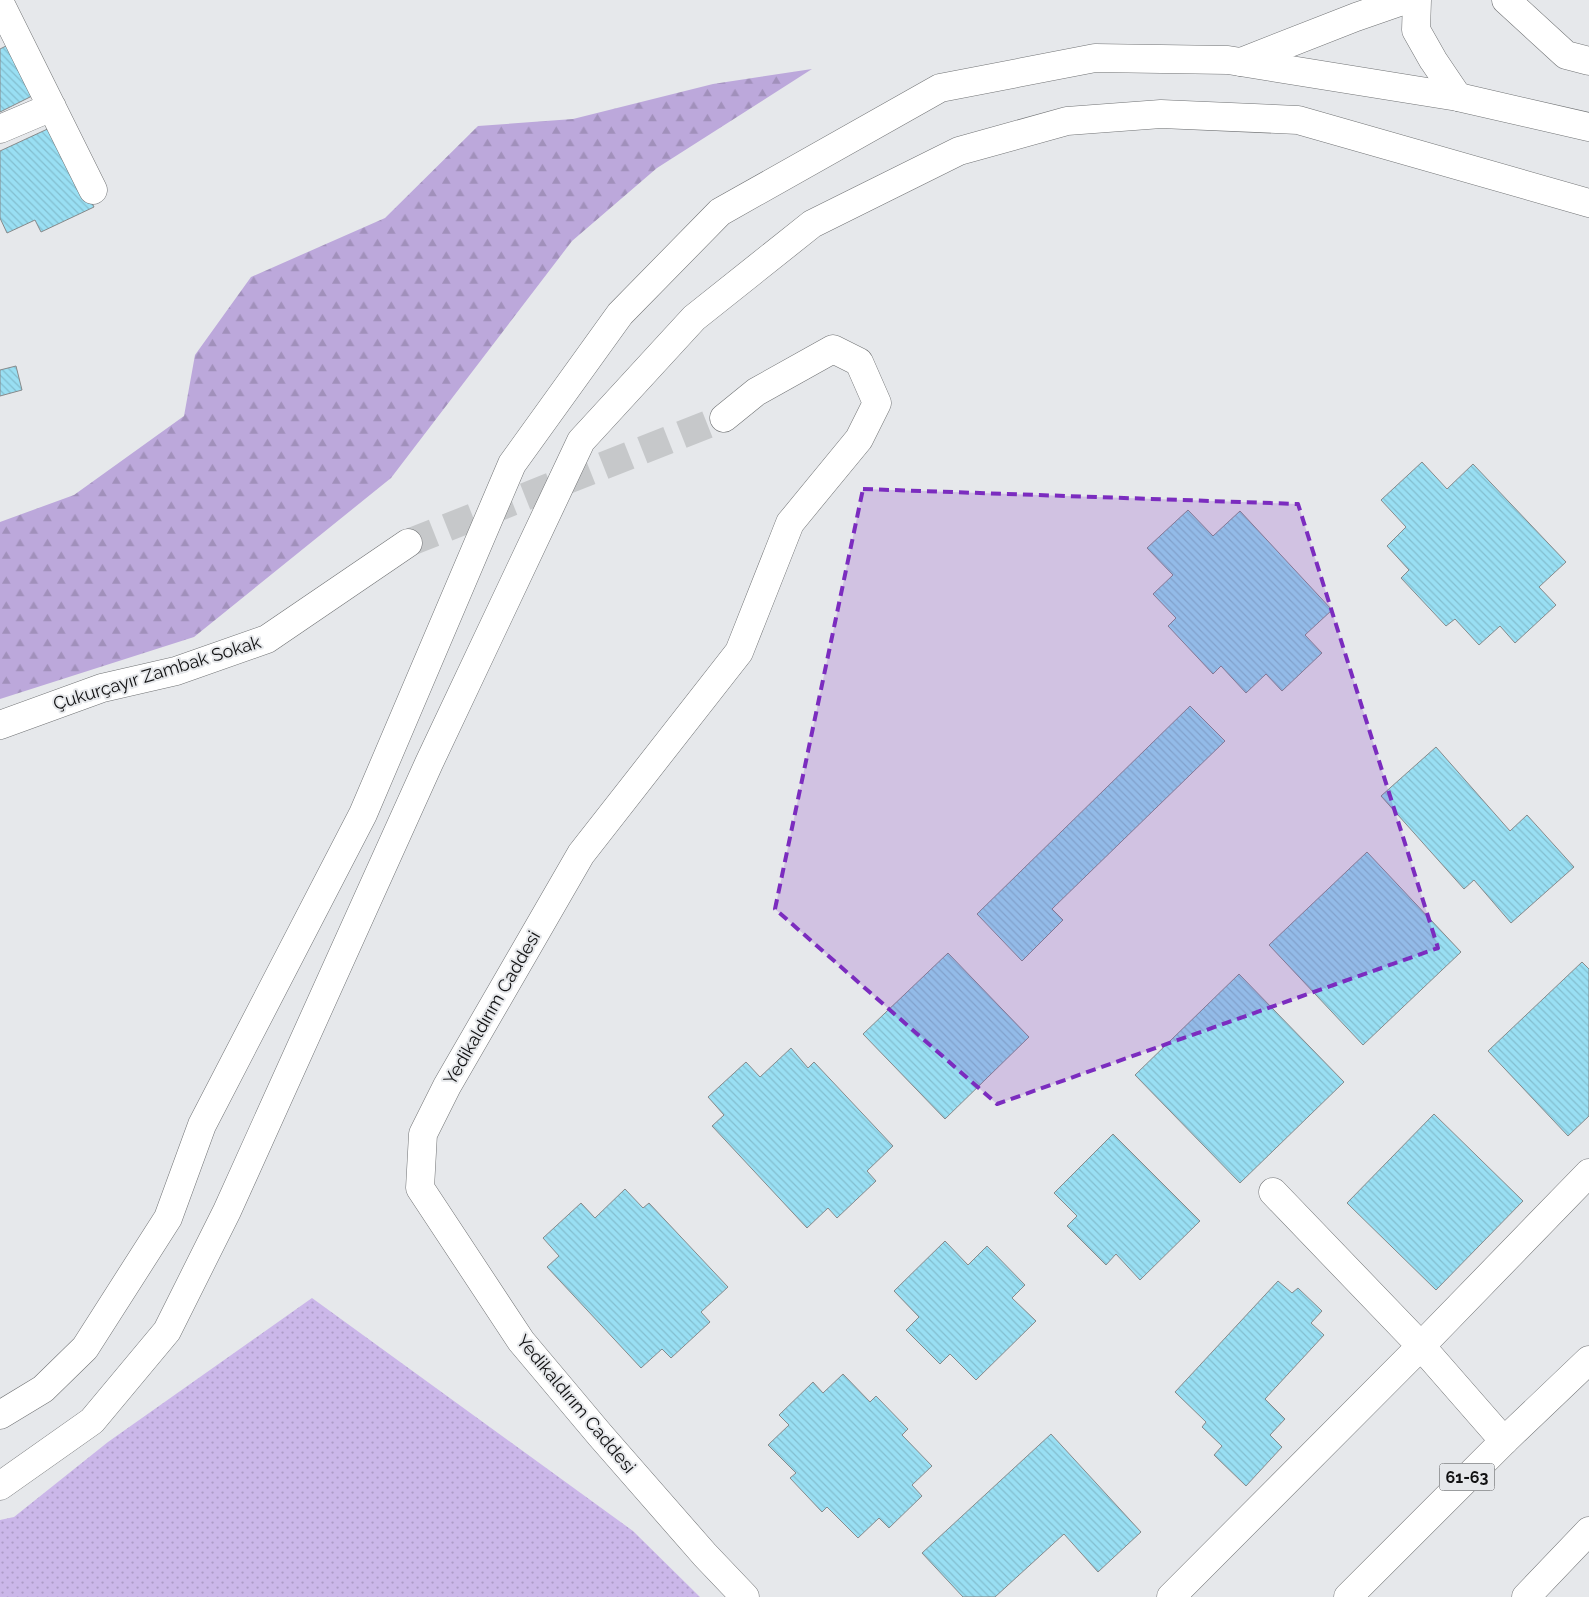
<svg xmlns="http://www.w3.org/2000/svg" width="1589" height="1597" viewBox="0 0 1589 1597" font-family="Raleway,sans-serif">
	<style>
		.grass { fill: url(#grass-dots) }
		.forest { fill: url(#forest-firs) }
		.building { fill: url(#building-back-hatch); stroke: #878a8b }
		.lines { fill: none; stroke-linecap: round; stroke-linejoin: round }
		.secondary-tunnel { stroke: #c6c8ca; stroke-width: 28; stroke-dasharray: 28 14; stroke-linecap: butt }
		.street-casing { stroke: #707274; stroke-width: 29 }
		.secondary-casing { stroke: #707274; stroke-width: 29 }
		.primary-casing { stroke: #707274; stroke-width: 29 }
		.street { stroke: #fff; stroke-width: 28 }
		.secondary { stroke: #fff; stroke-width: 28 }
		.primary { stroke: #fff; stroke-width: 28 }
		.marked { fill: #7b2cbf; fill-opacity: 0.2; stroke: #7b2cbf; stroke-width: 4; stroke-dasharray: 10 6; stroke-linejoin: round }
		.labels { text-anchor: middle; stroke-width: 4; stroke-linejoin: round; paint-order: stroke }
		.shield { fill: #e6e8eb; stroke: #515253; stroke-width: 1 }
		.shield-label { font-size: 16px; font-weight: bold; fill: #111112 }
		.street-label { font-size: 18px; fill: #111112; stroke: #e6e8eb }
	</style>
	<defs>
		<pattern id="grass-dots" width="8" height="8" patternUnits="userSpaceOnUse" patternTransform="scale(1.25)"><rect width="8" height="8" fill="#cbb7e9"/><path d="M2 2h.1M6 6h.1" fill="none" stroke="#ad9cc7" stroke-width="1.8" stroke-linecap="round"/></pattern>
		<pattern id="forest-firs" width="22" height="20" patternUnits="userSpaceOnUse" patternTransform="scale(1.25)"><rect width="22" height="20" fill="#bca8db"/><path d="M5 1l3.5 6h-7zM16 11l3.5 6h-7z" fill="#a190bb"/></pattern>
		<pattern id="building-back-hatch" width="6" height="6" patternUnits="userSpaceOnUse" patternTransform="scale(1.25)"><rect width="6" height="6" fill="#99dff3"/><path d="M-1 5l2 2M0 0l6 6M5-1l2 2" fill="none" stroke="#83becf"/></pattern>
	</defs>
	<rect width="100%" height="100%" fill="#e6e8eb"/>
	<path class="grass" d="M312,1298L633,1531L700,1597H0V1520L14,1517L108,1442Z"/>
	<path class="forest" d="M812,69L657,168L572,241L391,478L194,637L0,699V522L74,495L184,416L195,355L251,277L385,218L478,126L573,119L713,84Z"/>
	<path class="building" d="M10,44L36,94L0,112V49Z
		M54,126L94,207L41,232L35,220L7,233L0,218V151Z
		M16,366L22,390L0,396V370Z
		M1422,462L1447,489L1473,464L1566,562L1539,587L1556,605L1515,643L1500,626L1479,645L1455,619L1446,626L1401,578L1409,570L1387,546L1406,527L1381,500Z
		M1188,510L1213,536L1240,511L1332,610L1305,635L1322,653L1282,691L1266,674L1246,693L1221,666L1213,674L1168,626L1176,618L1153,594L1173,575L1147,548Z
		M1190,706L1225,741L1052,909L1063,920L1022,961L977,914Z
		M1436,747L1510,831L1527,815L1574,867L1511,923L1474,880L1464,889L1381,796Z
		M1367,852L1461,952L1363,1045L1269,945Z
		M948,953L1029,1037L945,1119L863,1034Z
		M1582,962L1589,969V1116L1568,1136L1488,1051Z
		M1239,974L1344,1082L1240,1183L1135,1075Z
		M791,1048L808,1068L814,1062L893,1146L867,1171L876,1181L837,1218L828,1208L807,1228L712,1126L724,1115L708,1097L746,1062L760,1077Z
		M1434,1114L1523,1201L1436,1290L1347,1203Z
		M1113,1134L1200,1221L1140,1280L1116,1254L1106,1265L1067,1226L1077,1216L1054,1193Z
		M625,1189L643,1208L649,1203L728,1287L701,1312L710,1322L671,1358L662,1349L641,1368L547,1267L559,1256L543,1238L581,1203L595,1218Z
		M945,1241L968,1265L987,1246L1025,1285L1012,1298L1036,1321L976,1380L950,1354L940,1364L906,1330L919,1317L894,1291Z
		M1278,1281L1292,1293L1298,1288L1322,1311L1311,1323L1324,1335L1265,1399L1285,1419L1270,1435L1282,1447L1246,1486L1214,1455L1222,1446L1202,1427L1206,1422L1175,1392Z
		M843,1374L870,1402L876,1396L908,1429L902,1435L932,1466L912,1485L922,1496L889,1528L879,1518L858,1538L827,1507L822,1512L790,1478L796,1473L768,1445L789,1425L779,1415L813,1382L823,1393Z
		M1051,1434L1141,1532L1098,1572L1064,1534L995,1597H963L922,1553Z"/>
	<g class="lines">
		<path class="secondary-tunnel" d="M408,543L724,418"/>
		<g class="street-casing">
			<path id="street" d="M1417,0L1416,30L1433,60L1458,97
				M1506,0L1566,55L1589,61
				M0,3L93,190
				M1241,62L1356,17L1405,0
				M0,129L52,107
				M1273,1192L1421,1346L1504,1441
				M1171,1597L1421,1346L1589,1173"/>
		</g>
		<g class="secondary-casing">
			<path id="secondary" d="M724,418L756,392L833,349L859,362L877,403L859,439L790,523L739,652L581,854L447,1086L423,1134L420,1188L521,1341L600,1435L705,1555L745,1597
				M0,725L102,688L176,671L267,639L408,543"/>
		</g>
		<g class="primary-casing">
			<path id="primary" d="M0,1415L43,1389L85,1348L168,1218L202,1125L363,814L512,464L620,314L720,212L940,88L1095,58L1228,60L1458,97L1589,127
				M0,1486L92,1421L167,1331L227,1211L429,763L581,441L694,318L812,224L959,151L1067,121L1161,114L1298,120L1589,203
				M1348,1597L1504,1441L1589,1360
				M1526,1597L1589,1531"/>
		</g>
		<use href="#street" class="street"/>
		<use href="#secondary" class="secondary"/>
		<use href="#primary" class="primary"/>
	</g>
	<path class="marked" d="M863,489L1298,504L1438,948L997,1104L775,909Z"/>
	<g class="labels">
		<rect class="shield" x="1439.5" y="1463.5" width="55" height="27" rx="4"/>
		<g class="shield-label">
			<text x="1467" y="1483">61-63</text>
		</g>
		<g class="street-label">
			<text transform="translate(157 673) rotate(-17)" y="6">Çukurçayır Zambak Sokak</text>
			<text transform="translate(492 1008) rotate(-60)" y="6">Yedikaldırım Caddesi</text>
			<text transform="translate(576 1404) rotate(50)" y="6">Yedikaldırım Caddesi</text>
		</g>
	</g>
</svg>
